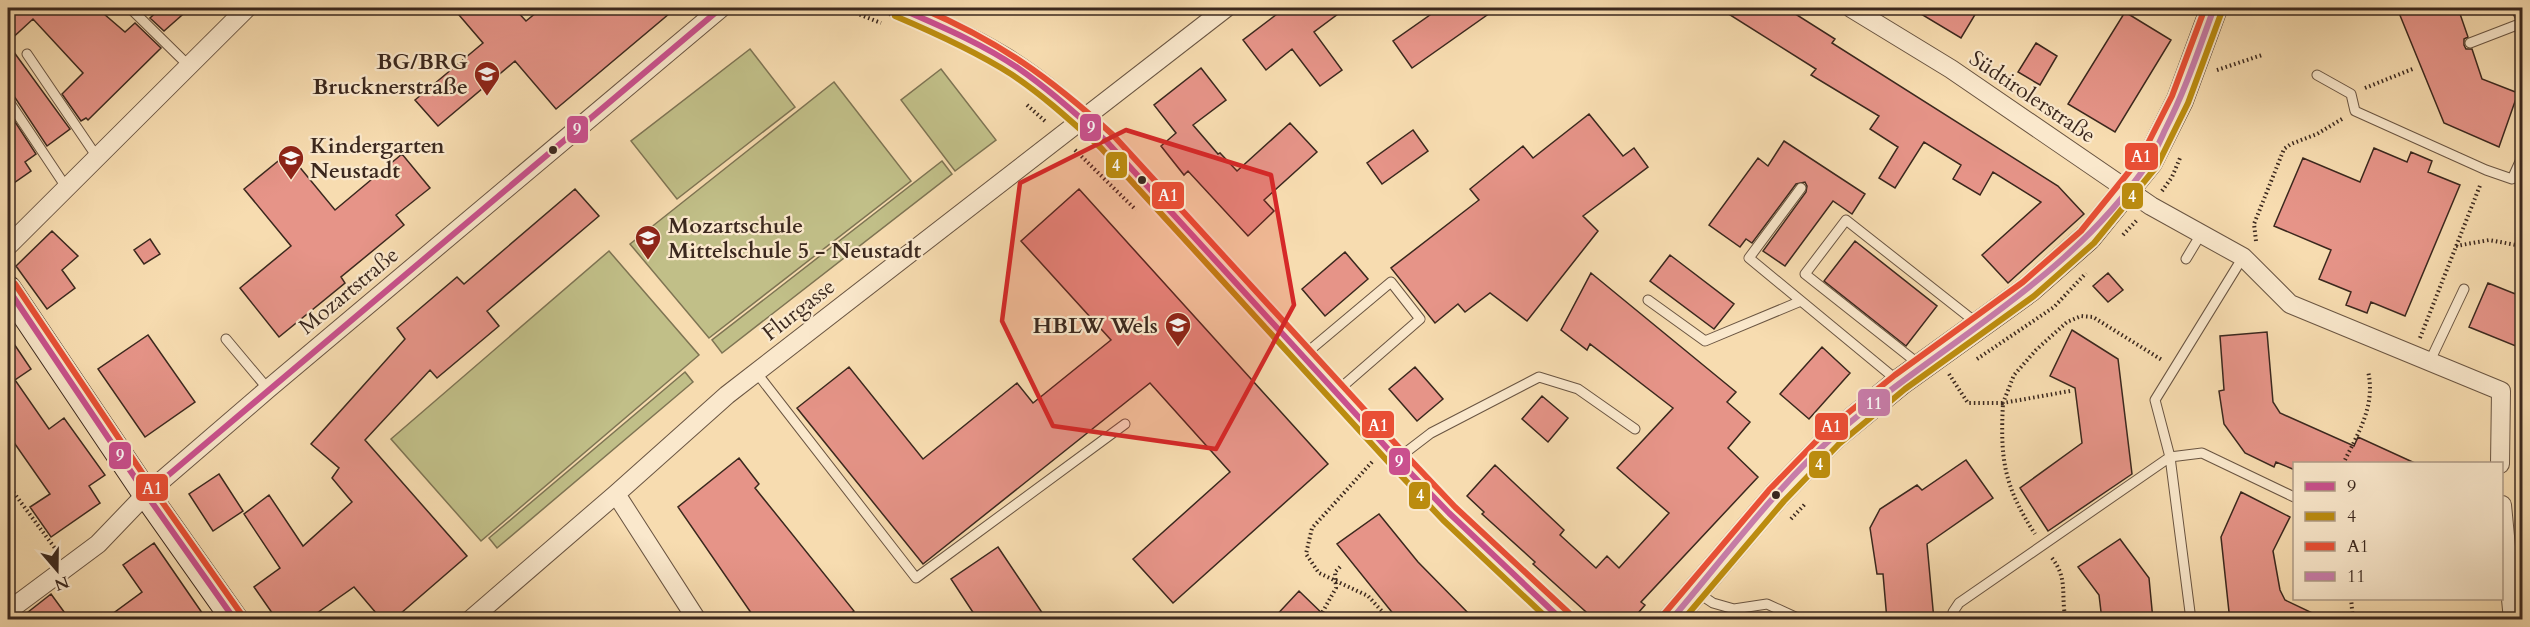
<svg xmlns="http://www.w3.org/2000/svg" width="2530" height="627" viewBox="0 0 2530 627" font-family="Cardo,serif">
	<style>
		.pitch { fill: #c1bf88; stroke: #7e7453; stroke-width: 1.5 }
		.building { fill: #e69488; stroke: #3b281e; stroke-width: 1.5 }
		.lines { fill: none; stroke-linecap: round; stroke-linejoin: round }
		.service-casing { stroke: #6a5542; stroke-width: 11 }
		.minor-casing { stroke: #6a5542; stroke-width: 20 }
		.tertiary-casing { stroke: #6a5542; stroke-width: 25 }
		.secondary-casing { stroke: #3b281e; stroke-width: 28 }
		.path { stroke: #3b281e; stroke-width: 4; stroke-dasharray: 1.5 3; stroke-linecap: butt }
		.service { stroke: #fae8cc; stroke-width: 9 }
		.minor { stroke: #fae8cc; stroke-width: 18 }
		.tertiary { stroke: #fae8cc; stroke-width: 22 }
		.secondary { stroke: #fae8cc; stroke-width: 26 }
		.bus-1-casing { stroke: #fae8cc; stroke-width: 10 }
		.bus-2-casing { stroke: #fae8cc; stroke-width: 10 }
		.bus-3-casing { stroke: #fae8cc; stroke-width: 10 }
		.bus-4-casing { stroke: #fae8cc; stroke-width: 10 }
		.bus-1 { stroke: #ca508e; stroke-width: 6 }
		.bus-2 { stroke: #bb8c0f; stroke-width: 6 }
		.bus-3 { stroke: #e94f35; stroke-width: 6 }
		.bus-4 { stroke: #c77ca8; stroke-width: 6 }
		.marked { fill: #d62828; fill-opacity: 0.2; stroke: #d62828; stroke-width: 4.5; stroke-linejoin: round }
		.bus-dot { fill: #3b281e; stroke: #fae8cc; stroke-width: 2 }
		.labels { text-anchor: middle; stroke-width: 4.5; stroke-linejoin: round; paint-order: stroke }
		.poi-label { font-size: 22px; font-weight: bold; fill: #3b281e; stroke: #fae8cc; text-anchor: end }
		.street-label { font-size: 22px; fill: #3b281e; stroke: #fae8cc }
		.line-badge { stroke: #fae8cc; stroke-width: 2 }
		.badge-label { font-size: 16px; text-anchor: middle; font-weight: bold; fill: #fff }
	</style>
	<rect width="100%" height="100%" fill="#f7dcb0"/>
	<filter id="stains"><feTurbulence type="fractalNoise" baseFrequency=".00333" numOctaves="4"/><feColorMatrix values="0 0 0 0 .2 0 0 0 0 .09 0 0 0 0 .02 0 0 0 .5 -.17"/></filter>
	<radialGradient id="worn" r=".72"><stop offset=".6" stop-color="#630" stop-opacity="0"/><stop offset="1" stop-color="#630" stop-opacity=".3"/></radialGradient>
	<path class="pitch" d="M750,49L795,107L677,199L631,141Z
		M941,69L996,140L955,171L901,100Z
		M834,82L911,181L709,338L630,244Z
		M942,161L952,174L722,353L712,340Z
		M609,251L699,355L481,541L391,439Z
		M685,372L693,382L497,548L489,538Z"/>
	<path class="building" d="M8,8H97L125,32L135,23L161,48L88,120L86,118L81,121L62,94L83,73L33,19L8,42Z
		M161,8H190L164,31L150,18Z
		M453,8H514L526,21L542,8H676L556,109L515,61L438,126L415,100L483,43Z
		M1285,8H1346L1314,32L1342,70L1320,86L1292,49L1266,70L1243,40Z
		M1440,8H1497L1412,68L1393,41Z
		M1719,8H1786L1835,39L1832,43L2058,186L2084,214L2008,283L1982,255L2041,202L1993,172L1980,195L1953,179L1961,165L1924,142L1895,188L1879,178L1898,147L1870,129L1879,116L1811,75L1816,69Z
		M1911,8H1979L1961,38Z
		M2397,8H2458L2468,37L2464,39V45L2466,49H2472L2482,79L2518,93L2499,147L2444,123Z
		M2125,12L2171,40L2115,132L2068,104Z
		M2036,43L2057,56L2040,85L2018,72Z
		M8,44L70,129L47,146L14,96L8,93Z
		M1201,68L1226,100L1193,125L1218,154L1220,153L1237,171L1290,123L1317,152L1264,200L1274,211L1248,236L1188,171L1184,175L1161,146L1176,133L1154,105Z
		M8,111L36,154L25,162L31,171L8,187Z
		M1589,114L1623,156L1634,148L1648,167L1583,216L1598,231L1527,321L1490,293L1465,312L1458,304L1435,323L1391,268L1479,200L1470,189L1523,146L1533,158Z
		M1413,130L1428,151L1382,184L1367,163Z
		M1784,141L1865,194L1852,214L1833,201L1785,266L1763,251L1806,192L1807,186L1805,182L1796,184L1752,243L1746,239L1740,247L1709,225L1758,158L1768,166Z
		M2374,148L2407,162L2411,152L2432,161L2428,172L2460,185L2405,316L2371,302L2367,313L2346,305L2351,292L2319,279L2331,250L2274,226L2303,158L2360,182Z
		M288,153L335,210L402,154L430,188L396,215L404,225L341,277L345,283L279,337L240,288L291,246L244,189Z
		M575,189L599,216L487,311L499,326L437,378L430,370L365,440L467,556L393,620H382L354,587L307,620H277L254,587L280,568L244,514L269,495L303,546L352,502L332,478L339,468L311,444L405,339L397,328L457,277L464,284Z
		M1079,189L1328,464L1173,603L1133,559L1230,472L1150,383L923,564L797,408L849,367L923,459L1017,383L1033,403L1111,340L1021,241Z
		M52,231L78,256L62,270L75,288L47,309L16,266Z
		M150,239L160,254L144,264L134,250Z
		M1855,241L1937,306L1906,346L1824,281Z
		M1345,252L1368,279L1325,316L1302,289Z
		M1670,255L1734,304L1714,329L1650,281Z
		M1591,273L1736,392L1727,402L1750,422L1728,448L1758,477L1641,602L1645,605L1632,620H1595L1533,564L1535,562L1482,514L1484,512L1467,496L1495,465L1564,530L1560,535L1596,568L1607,556L1619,568L1669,513L1617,468L1673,408L1590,344L1587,350L1561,330Z
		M2108,273L2123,290L2108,302L2093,286Z
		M2488,283L2523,297V349L2469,327Z
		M2072,330L2118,359L2132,474L2048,531L2020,488L2082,443L2075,388L2050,376Z
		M2267,332L2273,402L2280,413L2354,446L2358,437L2417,464H2295V470L2276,462L2274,467L2245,453L2224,424L2219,391L2224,390L2220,336Z
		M8,335L31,369L15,380L49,429L64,418L105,475L89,486L100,503L51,537L30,507L50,494L8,434Z
		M148,335L195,402L145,437L98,369Z
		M1822,347L1850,373L1809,419L1780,394Z
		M1415,367L1443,399L1417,421L1389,389Z
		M1542,396L1568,418L1548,442L1522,419Z
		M739,458L759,484L755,488L854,611L842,620H756L678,507Z
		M1966,460L1993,498L1927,544L1934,620H1887L1883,574H1877L1870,528L1880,509L1917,485L1922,490Z
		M219,474L243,511L213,531L189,494Z
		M2241,492L2290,517L2273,551L2280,590L2285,600L2327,620H2235L2229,612L2221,537Z
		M1379,514L1418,562L1475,620H1399L1395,616L1337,544Z
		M2120,539L2149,578L2153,620H2102L2099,595L2078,567Z
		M154,543L187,591L207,620H104L142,592L123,565Z
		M998,547L1047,620H978L951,579Z
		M1299,591L1329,620H1272Z
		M51,594L70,620H18Z"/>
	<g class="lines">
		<g class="service-casing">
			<path id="service" d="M130,8L188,65
				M2515,8L2522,20
				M2470,43L2522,23
				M27,54L97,157
				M2317,75L2351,94L2355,111L2486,170L2512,179L2522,157
				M8,100L66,187
				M1801,188L1749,258L1898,381
				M2186,259L2201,234
				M1648,300L1705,341L1801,301
				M226,339L268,389
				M1304,355L1391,282L1420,319L1336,392
				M2429,363L2464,289
				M1920,365L1805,274L1846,220L1978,324
				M756,372L916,578L1125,424
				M1397,459L1431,433L1539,377L1578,389L1635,429
				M1698,593L1713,603L1734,609L1767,604L1802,620
				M1954,620L1953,612L1959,603L2170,457L2202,453L2294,497
				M2191,620L2170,457L2155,400L2243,257"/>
		</g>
		<g class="minor-casing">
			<path id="minor" d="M1851,8L1951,69L2151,206L2243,257L2290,304L2501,391L2500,464
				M8,246L247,8
				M616,494L697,620
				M2502,505L2513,620
				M8,611L98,544L146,494L268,389L721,8
				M470,620L616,494L727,395L1226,8"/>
		</g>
		<g class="tertiary-casing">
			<path id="tertiary" d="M899,8C934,23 969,38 1002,58C1041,81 1074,112 1107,142L1397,459L1449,513L1563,620"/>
		</g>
		<g class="secondary-casing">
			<path id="secondary" d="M8,289L146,494L235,620
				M1671,620L1777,495L1833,437L1900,382L2029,289L2088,237L2149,162L2180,100L2214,8"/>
		</g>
		<path class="path" d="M843,8L881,23
			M2217,70L2262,55
			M2365,88L2415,68
			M1027,105L1046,122
			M1075,150L1136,210
			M2162,191L2172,177L2180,158
			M2123,235L2138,219
			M2256,241L2254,224L2284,149L2291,144L2317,134L2342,119
			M2456,246L2489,240L2522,246
			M2420,338L2481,183
			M1977,359L2054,307L2086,273
			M1949,374L1968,403H2003C2000,460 2004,486 2035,534
			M2070,391L2003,403L2014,375L2036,350L2067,322L2081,316L2093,317L2162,360
			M1372,462L1312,528L1306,554L1319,573L1368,596L1390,620
			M2343,464C2358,433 2376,406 2368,371
			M8,485L57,551
			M1791,519L1805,504
			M2052,558C2069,580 2060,596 2066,620
			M2351,598L2353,620
			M1318,620L1336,588L1335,572L1342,565"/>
		<use href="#service" class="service"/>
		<use href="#minor" class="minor"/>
		<use href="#tertiary" class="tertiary"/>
		<use href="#secondary" class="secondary"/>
		<g class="bus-1-casing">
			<path id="bus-1" d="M899,8C940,26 981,43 1018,68C1050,90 1079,116 1107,142L1397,459L1449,513L1562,620
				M8,289L146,494L235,620
				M146,494L721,8"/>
		</g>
		<g class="bus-2-casing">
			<path id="bus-2" d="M895,16C935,33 975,51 1011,74C1044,96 1072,122 1101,148L1391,465L1443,520L1549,620
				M1683,620L1784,501L1839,444L1905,389L2034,296L2094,243L2157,166L2188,103L2222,11"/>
		</g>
		<g class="bus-3-casing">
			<path id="bus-3" d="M921,8C1000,42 1049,77 1113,135L1404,453L1455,507L1569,613
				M15,284L153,489L242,615
				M1664,614L1770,489L1827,430L1895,375L2023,282L2081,231L2141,157L2172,96L2205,8"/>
		</g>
		<g class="bus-4-casing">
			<path id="bus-4" d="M1671,620C1724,558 1774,490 1834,436C1939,344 2069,281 2148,163C2155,153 2160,141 2165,130C2185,91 2199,49 2214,8"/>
		</g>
		<use href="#bus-1" class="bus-1"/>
		<use href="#bus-2" class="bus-2"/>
		<use href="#bus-3" class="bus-3"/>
		<use href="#bus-4" class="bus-4"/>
	</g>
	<path class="marked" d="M1126,130L1271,175L1294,305L1216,449L1053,426L1002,321L1020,183Z"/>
	<defs>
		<g id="school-pin" transform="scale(1.35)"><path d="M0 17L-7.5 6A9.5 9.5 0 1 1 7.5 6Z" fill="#8f2418" stroke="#fae8cc"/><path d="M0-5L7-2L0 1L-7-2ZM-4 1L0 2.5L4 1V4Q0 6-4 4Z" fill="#fff"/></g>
	</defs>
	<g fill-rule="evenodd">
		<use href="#school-pin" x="487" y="74"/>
		<use href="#school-pin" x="291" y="158"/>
		<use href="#school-pin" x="648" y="238"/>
		<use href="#school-pin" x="1178" y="325"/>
	</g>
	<g class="bus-dot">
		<circle cx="553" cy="150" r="5"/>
		<circle cx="1142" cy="180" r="5"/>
		<circle cx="1776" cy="495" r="5"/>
	</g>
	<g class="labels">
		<g class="poi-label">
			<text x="468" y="69">BG/BRG<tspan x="468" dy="25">Brucknerstraße</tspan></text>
			<text x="310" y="153" text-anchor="start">Kindergarten<tspan x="310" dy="25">Neustadt</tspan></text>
			<text x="668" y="233" text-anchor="start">Mozartschule<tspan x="668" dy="25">Mittelschule 5 - Neustadt</tspan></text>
			<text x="1158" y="333">HBLW Wels</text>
		</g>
		<g class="street-label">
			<text transform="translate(2033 96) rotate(34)" y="8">Südtirolerstraße</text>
			<text transform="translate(348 290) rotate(-40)" y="8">Mozartstraße</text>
			<text transform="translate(798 309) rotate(-38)" y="8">Flurgasse</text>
		</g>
	</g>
	<g class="line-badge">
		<rect x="1079" y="113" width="23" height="29" rx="6" fill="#ca508e"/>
		<rect x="566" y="115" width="23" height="29" rx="6" fill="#ca508e"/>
		<rect x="2124" y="142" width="35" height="29" rx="6" fill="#e94f35"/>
		<rect x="1105" y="151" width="23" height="28" rx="6" fill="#bb8c0f"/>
		<rect x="1151" y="181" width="34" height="29" rx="6" fill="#e94f35"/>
		<rect x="2121" y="182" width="23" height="28" rx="6" fill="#bb8c0f"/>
		<rect x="1857" y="388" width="34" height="29" rx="6" fill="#c77ca8"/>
		<rect x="1361" y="410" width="34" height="29" rx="6" fill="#e94f35"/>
		<rect x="1814" y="412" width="35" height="29" rx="6" fill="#e94f35"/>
		<rect x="108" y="441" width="24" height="29" rx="6" fill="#ca508e"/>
		<rect x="1388" y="447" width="23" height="29" rx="6" fill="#ca508e"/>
		<rect x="1808" y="450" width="23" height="29" rx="6" fill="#bb8c0f"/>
		<rect x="135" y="473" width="34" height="29" rx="6" fill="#e94f35"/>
		<rect x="1408" y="481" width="23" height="29" rx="6" fill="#bb8c0f"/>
	</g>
	<g class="badge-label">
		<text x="1091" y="133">9</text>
		<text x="577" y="135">9</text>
		<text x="2141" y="162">A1</text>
		<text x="1116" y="171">4</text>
		<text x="1168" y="201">A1</text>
		<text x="2132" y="202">4</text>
		<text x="1874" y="409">11</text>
		<text x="1378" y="431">A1</text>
		<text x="1831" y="432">A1</text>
		<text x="120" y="461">9</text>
		<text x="1399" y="467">9</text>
		<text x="1819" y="470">4</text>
		<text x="152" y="494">A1</text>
		<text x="1420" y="501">4</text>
	</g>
	<rect width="2530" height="627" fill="none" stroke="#f7dcb0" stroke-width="30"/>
	<rect x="9" y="9" width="2512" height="609" fill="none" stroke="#3b281e" stroke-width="3"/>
	<rect x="15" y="15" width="2500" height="597" fill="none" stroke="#3b281e" stroke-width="1.5"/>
	<rect x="2293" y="462" width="210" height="138" fill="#fae8cc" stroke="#ae9b86" stroke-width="1.5"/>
	<rect x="2305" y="482" width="30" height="9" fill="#ca508e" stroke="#ae9b86" stroke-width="1.5"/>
	<text x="2347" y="492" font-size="18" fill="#3b281e">9</text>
	<rect x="2305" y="512" width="30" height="9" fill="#bb8c0f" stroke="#ae9b86" stroke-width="1.5"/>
	<text x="2347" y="522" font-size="18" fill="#3b281e">4</text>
	<rect x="2305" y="542" width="30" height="9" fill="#e94f35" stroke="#ae9b86" stroke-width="1.5"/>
	<text x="2347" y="552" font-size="18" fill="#3b281e">A1</text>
	<rect x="2305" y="572" width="30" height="9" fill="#c77ca8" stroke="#ae9b86" stroke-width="1.5"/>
	<text x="2347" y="582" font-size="18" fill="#3b281e">11</text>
	<g transform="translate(57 570) rotate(160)" stroke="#fae8cc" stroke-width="4.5" paint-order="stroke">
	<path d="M0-4.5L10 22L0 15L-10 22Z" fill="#3b281e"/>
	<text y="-9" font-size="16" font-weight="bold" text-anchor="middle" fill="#3b281e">N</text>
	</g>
	<rect width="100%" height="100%" filter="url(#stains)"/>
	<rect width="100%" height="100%" fill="url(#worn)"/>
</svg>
